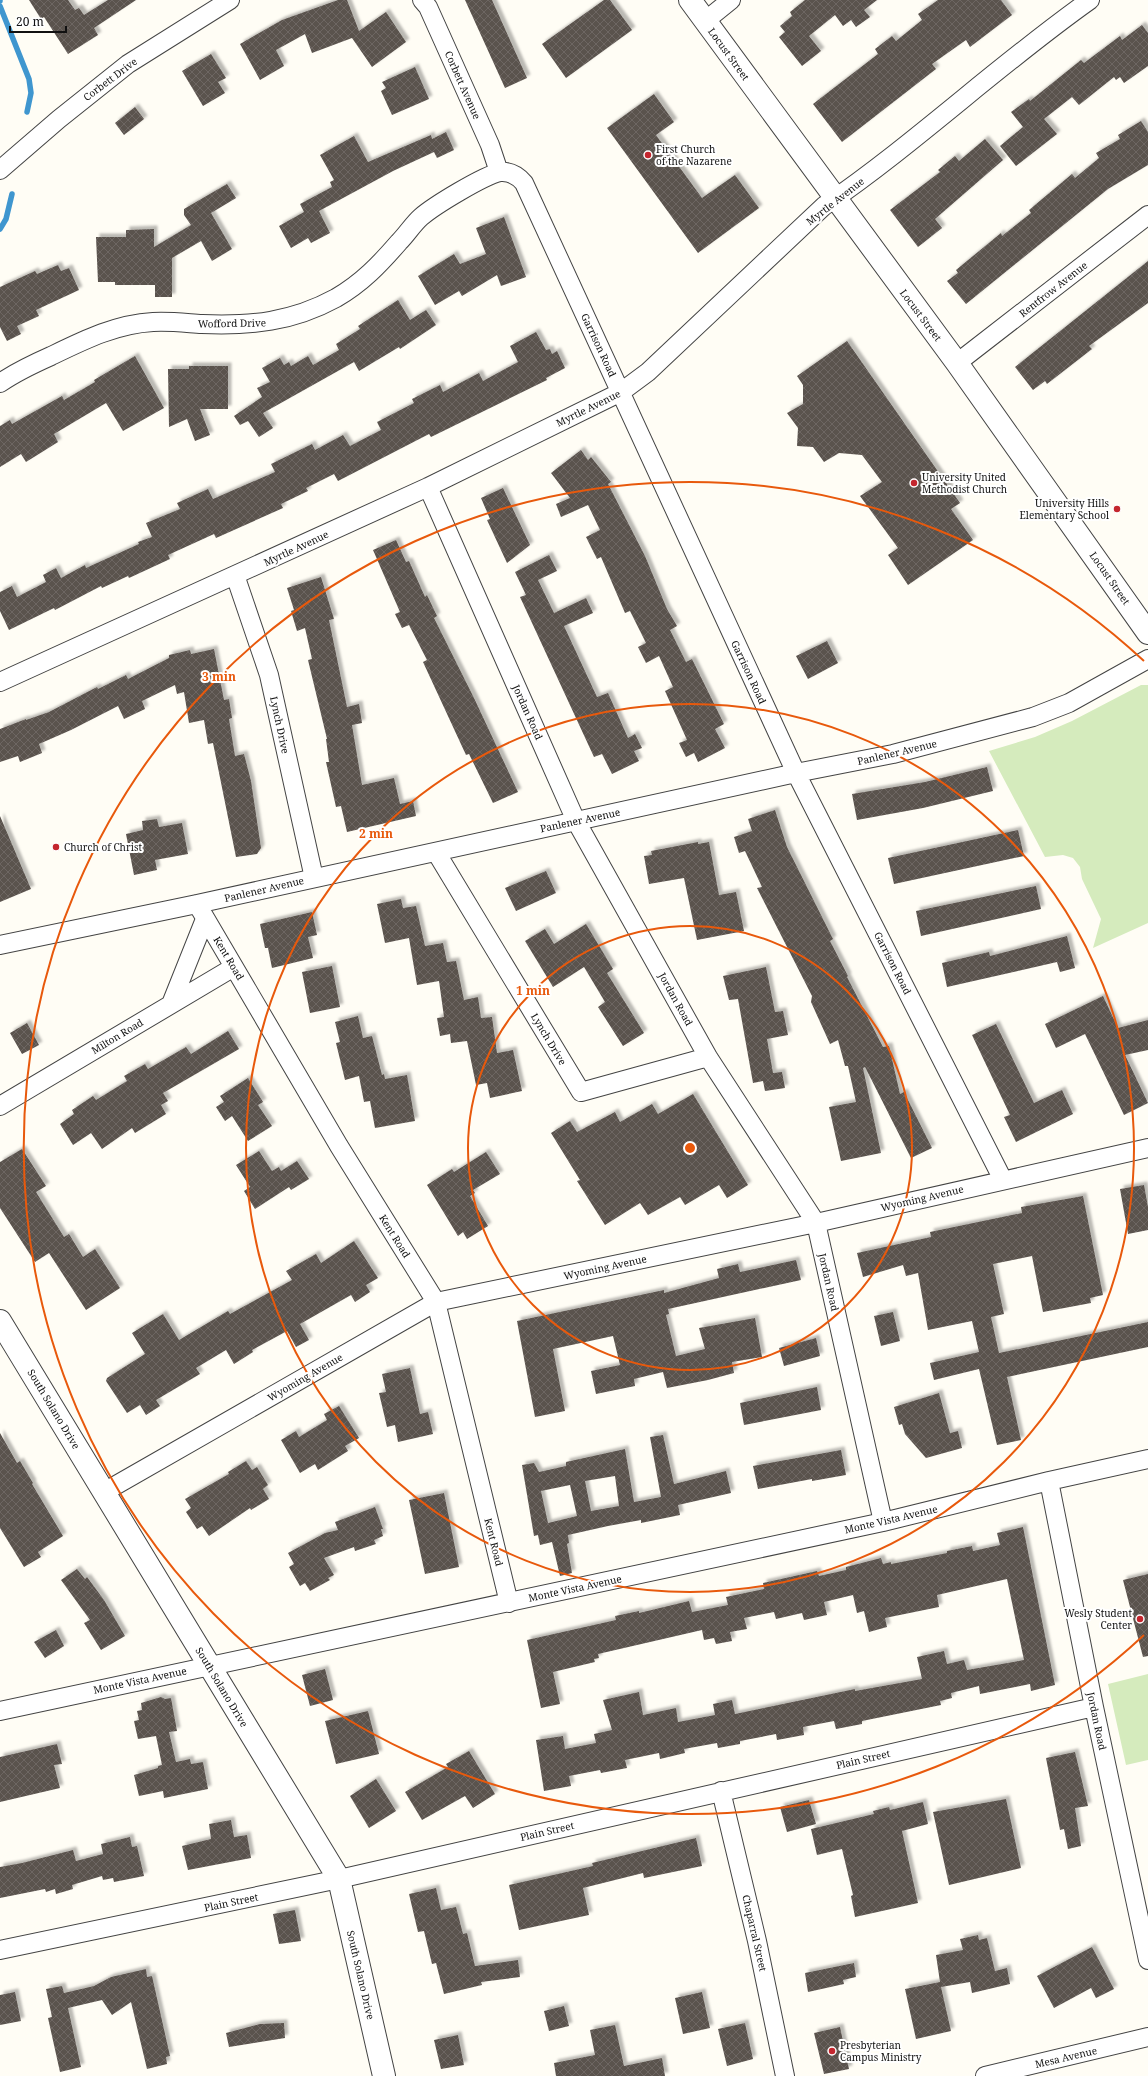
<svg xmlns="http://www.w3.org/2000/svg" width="1148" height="2076" viewBox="0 0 1148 2076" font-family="'Noto Serif',serif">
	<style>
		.grass { fill: #d5ebbd }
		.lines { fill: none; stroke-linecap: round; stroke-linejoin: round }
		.stream { stroke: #3f96cf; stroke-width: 5.5 }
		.building { fill: url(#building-cross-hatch); fill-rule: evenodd; filter: url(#shadow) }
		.minor-casing { stroke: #444; stroke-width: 20 }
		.tertiary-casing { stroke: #444; stroke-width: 24 }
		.minor { stroke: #fff; stroke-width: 18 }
		.tertiary { stroke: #fff; stroke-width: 22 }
		.ring { fill: none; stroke: #e8590c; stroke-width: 2 }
		.poi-dot { fill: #c4262e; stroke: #fff; stroke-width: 1.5 }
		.labels { text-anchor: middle; stroke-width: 4; stroke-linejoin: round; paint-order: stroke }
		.street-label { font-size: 10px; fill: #111; stroke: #fff }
		.poi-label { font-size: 10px; fill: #111; stroke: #fff; text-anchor: start }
		.centre { fill: #e8590c; stroke: #fff; stroke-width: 2 }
		.ring-label { font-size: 12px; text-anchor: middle; font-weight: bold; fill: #e8590c; stroke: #fff; stroke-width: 4; stroke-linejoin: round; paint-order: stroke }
	</style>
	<defs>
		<pattern id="building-cross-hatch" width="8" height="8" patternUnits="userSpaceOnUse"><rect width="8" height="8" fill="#5a524d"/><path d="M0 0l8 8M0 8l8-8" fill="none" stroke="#6d6662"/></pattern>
		<filter id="shadow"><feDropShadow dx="3.5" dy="-3.5" stdDeviation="1" flood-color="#0004"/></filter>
	</defs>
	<rect width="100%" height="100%" fill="#fffdf5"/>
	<path class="grass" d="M1141,685H1148V923L1093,948L1101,919L1082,879L1080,867L1073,858L1063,855L1045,857L989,751L1035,737L1072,721Z
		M1148,1674V1760L1126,1765L1108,1684Z"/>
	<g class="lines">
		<path class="stream" d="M0,1V0
			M0,6L29,79L31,93L27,112
			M0,229L6,219L12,194"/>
	</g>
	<path class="building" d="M29,0H68L75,10L79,8L84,15L108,0H136L94,28L98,35L68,54L44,17L41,19Z
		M338,0H347L359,31L386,12L406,42L372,67L352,38L312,53L305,34L276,50L284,66L260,80L240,44L282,20Z
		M465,0H492L527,78L505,88Z
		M604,0H610L632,30L566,78L542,44Z
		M805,0H877L864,10L870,17L856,27L851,20L843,26L835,15L809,36L821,51L802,66L779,37L785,32L780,26L792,16L790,12Z
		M938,0H1001L1012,15L970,47L966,40L932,64L936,69L842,142L813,104L878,54L875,49L892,36L896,41L922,20L918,14Z
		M1142,25L1148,33V66L1124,83L1120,77L1116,80L1114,77L1079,105L1072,97L1044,119L1057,134L1016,166L1000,146L1023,127L1011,112L1029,99L1030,101L1081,60L1084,63L1120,36L1122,40Z
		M211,54L226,78L218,82L225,93L203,106L182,71Z
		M415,67L429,99L392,115L381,91L386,88L382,82Z
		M654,94L674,122L656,135L702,198L735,175L759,208L698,253L607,128Z
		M135,107L144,119L124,135L115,123Z
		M1141,121L1148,132V165L1108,189L966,304L947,281L958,273L956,270L1001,233L1002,236L1031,213L1029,210L1072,174L1075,178L1099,158L1096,153L1120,139L1118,135Z
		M446,132L454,150L437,158L434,152L393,171L319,211L330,233L311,243L308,238L291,248L279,226L304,212L300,204L332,187L330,182L334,180L320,155L354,136L368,162L431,135L432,139Z
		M985,139L1003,160L935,219L942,228L918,247L890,210L940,172L938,170L955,156L959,161Z
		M227,184L236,198L211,213L232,249L212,261L201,241L172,258V297H155V285H115V282H98L96,237H126V230L154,229V247L191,225L184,215V209Z
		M504,217L526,277L501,286L497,275L462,296L459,291L435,305L418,276L454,254L460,264L486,254L476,228Z
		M1148,261V303L1089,346L1092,349L1047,384L1045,381L1033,390L1015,367Z
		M58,265L61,271L69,268L79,290L36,310L39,316L17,326L21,334L7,341L0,327V287L35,271L37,274Z
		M398,300L410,320L426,310L436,325L400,349L399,347L359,371L354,362L263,413L273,428L259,437L248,421L240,425L234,416L262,397L257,388L270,382L262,368L280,358L284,365L289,362L291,366L308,356L313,365L339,350L336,344L360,329L358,326Z
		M536,332L546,350L550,349L552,354L557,351L565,368L546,378L547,380L431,437L429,434L338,481L334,474L306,488L308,491L281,504L283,508L216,538L214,534L168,555L170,559L129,578L128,576L102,588L101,586L55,610L54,608L9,630L0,611V592L12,586L17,597L46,582L43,575L56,568L61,578L85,565L86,568L139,544L138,542L152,537L146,523L180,509L177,503L208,489L213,499L275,472L271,464L312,444L315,450L343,435L350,446L381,430L377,422L414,403L412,399L440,385L443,392L479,373L483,381L518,362L510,346Z
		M847,341L960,503L951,509L973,540L908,585L888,555L898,548L860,496L882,482L862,455L839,453L824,462L813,447L797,446L798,428L787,413L803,404V385L797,376Z
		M135,356L164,408L123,431L106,403L54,434L58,442L26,462L21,454L0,467V426L10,420L12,424L62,396L64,400L95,382L94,380Z
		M189,366H228V409H200L210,435L195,441L187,419L169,427L168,369H189Z
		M581,450L588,460L591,457L611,482L608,484L645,556L667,609L677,626L670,630L686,662L692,659L724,724L715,729L725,748L698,762L694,753L686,757L679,743L687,740L665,691L673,687L659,656L646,663L638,647L646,643L630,611L625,613L601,557L597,559L586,537L600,530L588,505L561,517L556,504L570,498L551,473Z
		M503,488L530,545L507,563L487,520L490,519L481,498Z
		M396,540L406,562L409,561L425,597L427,595L437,616L434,618L474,698L518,792L493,803L469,754L466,755L423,662L427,660L409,625L402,628L395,614L400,612L373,550Z
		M549,555L557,571L538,580L554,613L586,598L593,613L564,626L597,697L608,693L628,738L635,734L642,748L634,751L639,761L612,774L602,754L594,757L520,597L526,595L515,572Z
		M321,577L334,619L329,620L347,707L359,704L362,723L352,725L362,785L394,778L400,804L413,801L416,816L347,832L341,806L336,807L326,762H329L326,739H327L308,660L312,659L305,628L297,631L291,611L294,610L287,588Z
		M827,641L838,663L808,679L796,656Z
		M214,649L224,700L229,699L232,718L229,719L235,756L244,754L251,781L261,848L257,854L236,857L213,743L208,744L204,720L189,723L184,692L177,694L175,685L142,701L145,709L124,719L118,706L71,730L39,744L42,753L20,762L18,756L0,762V729L26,719V720L49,712L97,687L98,689L126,675L128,679L169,658V655L190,650L191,654Z
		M987,767L993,791L923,808L857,820L852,794L925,782Z
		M775,810L787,847L833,939L830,941L848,976L847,977L883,1047L889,1046L900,1094L904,1092L932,1148L911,1158L865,1067L863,1068L881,1153L841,1161L829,1107L856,1102L848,1066H845L838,1040L830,1044L811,1002L812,996L757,888L762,887L745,851L739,853L734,837L752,831L748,819Z
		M0,816L31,889L0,902Z
		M157,819L159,827L182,823L188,854L155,860L157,870L134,875L126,834L143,830L142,821Z
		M1018,830L1024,856L894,884L888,858Z
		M698,842V844L709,842L719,895L736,892L744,931L697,940L684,878L649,884L644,856L652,855L651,851Z
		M546,871L556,893L516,911L505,888Z
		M1036,886L1041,909L921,936L916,911Z
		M401,899L403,908L416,906L425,946L443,943L447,962L456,961L464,1000L478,997L481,1018L492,1017L497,1053L513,1050L522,1091L490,1098L487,1083L476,1085L467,1041L451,1043L450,1034L440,1036L437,1018L444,1017L439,981L417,985L409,938L385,943L377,904Z
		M312,912L317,935L308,937L313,958L272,968L268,948H265L260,924Z
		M586,924L613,969L607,973L644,1033L623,1046L598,1007L605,1002L584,967L553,987L525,941L545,929L554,944Z
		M1067,936L1075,968L1060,972L1057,962L947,987L942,963L989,952L990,956Z
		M332,966L340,1007L310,1013L302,972Z
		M766,967L775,1012L783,1011L788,1035L767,1039L773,1073L782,1072L785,1088L765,1091L763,1081L753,1083L738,999L729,1000L723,976Z
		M1103,996L1118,1028L1148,1020V1050L1125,1055L1148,1103L1124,1115L1085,1034L1056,1048L1045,1024Z
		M358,1016L363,1038L372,1036L382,1075L384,1074L385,1079L407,1075L415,1121L375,1128L370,1101L364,1102L359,1076L345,1080L336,1043L340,1042L335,1022Z
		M27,1023L39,1045L22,1054L10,1033Z
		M996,1024L1034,1103L1062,1090L1073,1114L1016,1142L1004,1117L1010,1115L972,1035Z
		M228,1031L239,1049L163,1093L168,1101L161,1105L166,1114L135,1133L132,1128L102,1149L91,1133L73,1145L60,1124L74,1114L72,1110L93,1096L96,1100L127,1081L124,1076L145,1064L148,1069L186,1047L191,1054Z
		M248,1078L263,1102L258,1105L272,1126L248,1141L232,1116L225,1121L216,1107L224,1102L220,1096Z
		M693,1094L748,1185L727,1198L719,1185L685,1205L680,1197L648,1215L640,1203L605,1225L577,1181L580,1180L551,1133L570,1121L577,1132L615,1112L620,1122L652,1104L658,1114Z
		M22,1149L46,1186L36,1192L64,1237L69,1234L83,1257L95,1249L120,1288L86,1310L49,1253L35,1262L0,1208V1162Z
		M259,1151L272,1171L279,1167L281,1171L297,1161L309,1179L291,1190L289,1187L255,1209L244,1191L250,1187L236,1165Z
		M486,1152L500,1174L473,1190L475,1193L470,1196L488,1226L467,1239L463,1232L458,1236L427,1185L452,1169L454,1172Z
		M1144,1185L1148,1207V1230L1128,1234L1120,1189Z
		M1083,1196L1103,1295L1090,1298L1091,1303L1043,1312L1032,1256L993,1264L1004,1314L991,1317L999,1353L1148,1322V1347L1007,1377L1021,1440L997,1445L979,1369L934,1380L930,1363L979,1352L972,1321L928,1330L918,1273L906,1276L903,1265L863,1277L857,1253L931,1237L930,1232L1022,1213L1021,1207Z
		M354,1241L378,1278L366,1285L370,1292L355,1302L351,1295L300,1324L309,1340L296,1347L287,1331L252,1350L253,1352L234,1364L226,1350L196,1368L200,1374L156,1400L160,1406L146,1415L140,1405L127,1413L106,1381L107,1378L145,1354L132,1333L163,1314L179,1340L228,1311L230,1314L292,1280L286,1271L316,1254L321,1263Z
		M796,1260L801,1280L668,1309L669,1314L666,1315L676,1356L705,1349L699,1328L755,1318L762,1357L732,1362L734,1373L708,1380L667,1388L663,1372L634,1379L635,1386L596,1394L591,1371L620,1365L613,1336L553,1349L565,1411L535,1417L517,1321L664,1290V1293L719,1278L717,1269L738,1264L740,1272Z
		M893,1312L900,1341L881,1346L874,1316Z
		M816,1338L820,1356L784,1366L779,1348Z
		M410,1368L420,1414L428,1412L433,1434L398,1442L395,1425L387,1427L379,1393L386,1392L382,1374Z
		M817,1387L821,1410L744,1425L740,1403Z
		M939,1393L950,1433L958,1431L962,1448L926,1458L905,1434L902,1424L899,1425L894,1407Z
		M339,1406L359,1438L345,1446L348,1451L318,1470L315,1464L300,1473L281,1440L296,1431L299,1437L327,1420L324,1414Z
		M0,1433L17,1463L20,1461L33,1483L32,1484L63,1536L38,1552L41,1557L24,1567L0,1528Z
		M663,1435L674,1484L726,1471L731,1493L678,1505L680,1515L641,1523V1520L608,1526L568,1535L569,1543L567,1544L572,1573L560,1576L552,1542L540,1545L538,1535L534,1536L522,1465L534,1463L539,1472L566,1466V1462L625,1449L634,1502L661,1497L650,1437ZM615,1476L619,1506L591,1511L585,1481ZM570,1485L577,1516L548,1523L541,1491Z
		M841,1450L846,1475L812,1481V1479L758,1489L753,1466Z
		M246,1461L252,1470L257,1467L268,1485L263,1489L269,1499L251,1510L250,1508L209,1536L202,1526L197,1529L186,1512L191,1508L185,1499L229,1474L228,1472Z
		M444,1493L459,1567L425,1574L409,1500Z
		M375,1507L383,1529H381L383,1536L374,1540L376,1544L355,1551L354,1547L324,1558L334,1575L328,1578L330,1580L310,1591L305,1583L300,1586L289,1567L294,1564L288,1553L325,1533L338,1530L335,1522Z
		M1023,1527L1055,1685L1031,1691L1030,1684L980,1694L979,1686L951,1693L952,1698L940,1701L941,1705L862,1721V1724L836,1729L834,1721L803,1727L804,1735L777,1740L776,1734L740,1741V1744L718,1748L717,1743L684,1749L685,1753L660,1759L659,1753L625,1760L627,1768L601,1773L600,1770L569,1776L571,1786L544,1791L536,1740L563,1736L565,1749L596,1743L594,1734L612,1730L603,1700L639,1692L643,1715L676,1708L678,1722L715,1715L713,1704L732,1700L735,1714L855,1689V1691L922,1679L917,1657L944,1651L947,1664L964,1660L967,1670L1024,1660L1007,1579L937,1595L939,1607L885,1618L887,1627L869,1632L864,1611L857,1613L853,1595L824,1602L827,1615L804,1620L802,1613L776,1619L774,1612L744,1618L747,1629L730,1632L732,1641L716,1644L714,1638L704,1640L702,1630L598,1654L599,1658L594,1659L595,1662L553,1672L560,1704L541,1708L527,1640L616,1620L615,1616L639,1611V1613L689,1601L692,1612L728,1605L726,1597L764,1589L763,1583L817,1571L819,1576L846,1570V1567L881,1558L883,1564L891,1562V1564L947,1553V1551L972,1546L973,1551L1000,1545L997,1533Z
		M77,1569L85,1579L87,1577L104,1600L125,1636L101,1650L84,1623L90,1620L61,1580Z
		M1148,1574V1656L1143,1657L1123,1580Z
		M56,1630L64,1646L45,1658L34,1642Z
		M325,1669L333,1700L310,1706L302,1675Z
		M161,1697L165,1699L171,1698L177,1731L169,1732L176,1762L190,1759L191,1764L203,1762L208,1789L164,1798L163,1791L139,1796L134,1775L158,1768V1766L162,1765L156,1736L138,1739L134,1721L139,1720L137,1711L142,1710L141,1703Z
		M368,1711L379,1754L336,1764L325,1721Z
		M57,1744L62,1764L54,1765L60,1788L0,1802V1757Z
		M469,1751L495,1794L473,1808L465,1796L422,1820L405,1792L448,1767L446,1764Z
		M1075,1752L1088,1806L1075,1808L1081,1846L1068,1849L1064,1829L1060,1830L1046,1758Z
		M376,1779L396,1811L369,1828L350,1796Z
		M1006,1799L1021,1868L949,1885L933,1812Z
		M809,1800L816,1824L787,1832L780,1807Z
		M923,1802L928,1824L902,1831L918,1903L855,1917L851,1896L853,1895L842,1849L817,1855L811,1829L874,1814L873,1811L889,1807L890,1810Z
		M231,1820L234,1837L247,1835L251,1858L188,1870L182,1846L211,1839L209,1824Z
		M130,1837L132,1847L137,1846L144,1876L114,1882L113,1878L103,1880L102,1876L72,1885L73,1889L56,1894L55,1889L46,1892L45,1889L0,1898V1867L22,1863L73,1850L76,1861L103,1854L101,1844Z
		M696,1838L702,1866L644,1878L643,1873L583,1888L589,1915L519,1930L509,1885L593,1866L592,1863Z
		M436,1888L441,1910L456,1907L463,1934L467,1933L475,1966L518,1960L520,1977L481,1982L482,1985L444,1994L436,1963L432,1964L424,1931L418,1932L409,1894Z
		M295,1910L301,1941L279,1944L273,1914Z
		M978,1935L979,1940L987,1938L995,1971L1007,1968L1010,1984L972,1993L970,1982L941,1987L951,2031L916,2039L905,1989L940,1982L936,1955L963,1950L960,1939Z
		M1092,1947L1114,1989L1096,1998L1091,1988L1054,2008L1037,1976Z
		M854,1963L856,1977L843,1980L844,1984L808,1992L805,1973Z
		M146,1969L147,1977L152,1976L170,2056L166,2057L167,2064L147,2069L131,2002L112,2015L102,2000L68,2008L81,2067L60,2072L48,2018L52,2017L46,1989L62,1986L64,1993L94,1986L111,1977Z
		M15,1992L21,2021L0,2025V1995Z
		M702,1992L710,2028L683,2034L675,1998Z
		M564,2006L569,2026L549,2031L544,2011Z
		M284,2023L285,2038L229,2047L226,2033L260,2024Z
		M745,2023L753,2059L727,2066L718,2029Z
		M615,2025L624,2066L662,2058L665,2076H556L554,2063L595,2055L590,2030Z
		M840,2027L849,2069L824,2074L814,2033Z
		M458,2035L464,2065L441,2069L434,2040Z"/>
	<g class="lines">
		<g class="minor-casing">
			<path id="minor" d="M422,0L428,7L490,145L499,172
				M705,21L731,0
				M0,170L59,119L128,64L230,0
				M957,363L1148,215
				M0,383C16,372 33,364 51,356C84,340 116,324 153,322C169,321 186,323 202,324C251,326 292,322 336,298C362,283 380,264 399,242C407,234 413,224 421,217C435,205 483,176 500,172C510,171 518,176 524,183L796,773L1003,1180
				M428,487L576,821L708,1057L816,1223L883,1522
				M235,575L269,675L314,878
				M0,682L428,487L621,392L648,372L824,206C916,143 998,65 1090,0
				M436,852L581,1092L708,1057
				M197,904L339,1146L436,1302L509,1603
				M0,945L197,904L796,773L893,754L1033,717L1069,703L1148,659
				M171,1004L205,919
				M0,1106L234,967
				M1049,1481L1094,1707L1148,1960
				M104,1492L436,1302L816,1223L1148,1148
				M0,1711L883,1522L1049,1481L1148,1459
				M721,1791L757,1941L785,2076
				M0,1950L339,1879L1094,1707
				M985,2076L1148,2037"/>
		</g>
		<g class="tertiary-casing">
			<path id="tertiary" d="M690,0L957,363L1148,633
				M0,1321L339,1879L384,2076"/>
		</g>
		<use href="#minor" class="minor"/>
		<use href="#tertiary" class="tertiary"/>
	</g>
	<g class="ring">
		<circle cx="690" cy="1148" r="222"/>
		<circle cx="690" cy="1148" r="444"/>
		<path d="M1144 1635A666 666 0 1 1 1144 661"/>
	</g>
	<g class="poi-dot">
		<circle cx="648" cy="155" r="4"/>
		<circle cx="914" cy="483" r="4"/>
		<circle cx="1117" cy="509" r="4"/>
		<circle cx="56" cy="847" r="4"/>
		<circle cx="1140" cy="1619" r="4"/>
		<circle cx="832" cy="2051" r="4"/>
	</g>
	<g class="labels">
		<g class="street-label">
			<text transform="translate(729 54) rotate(54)" y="4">Locust Street</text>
			<text transform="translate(110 79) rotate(-37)" y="4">Corbett Drive</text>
			<text transform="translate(463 85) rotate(66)" y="4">Corbett Avenue</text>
			<text transform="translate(835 201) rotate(-38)" y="4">Myrtle Avenue</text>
			<text transform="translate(1053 289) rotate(-38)" y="4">Rentfrow Avenue</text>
			<text transform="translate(921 315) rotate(53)" y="4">Locust Street</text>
			<text transform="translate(232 323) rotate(-1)" y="4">Wofford Drive</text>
			<text transform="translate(599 345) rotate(65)" y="4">Garrison Road</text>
			<text transform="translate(588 408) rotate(-26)" y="4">Myrtle Avenue</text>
			<text transform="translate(296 548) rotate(-25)" y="4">Myrtle Avenue</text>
			<text transform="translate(1110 578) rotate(55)" y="4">Locust Street</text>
			<text transform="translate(749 672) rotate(65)" y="4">Garrison Road</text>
			<text transform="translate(528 712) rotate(66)" y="4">Jordan Road</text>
			<text transform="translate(280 725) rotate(78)" y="4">Lynch Drive</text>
			<text transform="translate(897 752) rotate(-13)" y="4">Panlener Avenue</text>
			<text transform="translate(580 820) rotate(-12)" y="4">Panlener Avenue</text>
			<text transform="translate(264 889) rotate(-13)" y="4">Panlener Avenue</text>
			<text transform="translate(229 958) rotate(59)" y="4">Kent Road</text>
			<text transform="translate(893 963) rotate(63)" y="4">Garrison Road</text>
			<text transform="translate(676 999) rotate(61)" y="4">Jordan Road</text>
			<text transform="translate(117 1036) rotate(-31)" y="4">Milton Road</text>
			<text transform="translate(549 1039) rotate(59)" y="4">Lynch Drive</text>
			<text transform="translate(922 1198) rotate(-13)" y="4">Wyoming Avenue</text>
			<text transform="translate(395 1236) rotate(58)" y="4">Kent Road</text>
			<text transform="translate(605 1267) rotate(-12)" y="4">Wyoming Avenue</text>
			<text transform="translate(829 1282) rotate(77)" y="4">Jordan Road</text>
			<text transform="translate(305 1377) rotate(-30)" y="4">Wyoming Avenue</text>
			<text transform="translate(54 1409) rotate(59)" y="4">South Solano Drive</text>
			<text transform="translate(891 1519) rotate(-13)" y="4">Monte Vista Avenue</text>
			<text transform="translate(494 1542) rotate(76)" y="4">Kent Road</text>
			<text transform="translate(575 1588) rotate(-12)" y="4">Monte Vista Avenue</text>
			<text transform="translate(140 1680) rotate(-12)" y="4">Monte Vista Avenue</text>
			<text transform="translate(222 1687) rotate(59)" y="4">South Solano Drive</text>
			<text transform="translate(1097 1721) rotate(78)" y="4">Jordan Road</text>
			<text transform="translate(863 1759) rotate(-13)" y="4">Plain Street</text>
			<text transform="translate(547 1831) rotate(-13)" y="4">Plain Street</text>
			<text transform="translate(231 1902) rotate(-12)" y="4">Plain Street</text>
			<text transform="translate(755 1933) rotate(77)" y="4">Chaparral Street</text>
			<text transform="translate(361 1975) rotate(77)" y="4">South Solano Drive</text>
			<text transform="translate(1066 2057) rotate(-13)" y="4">Mesa Avenue</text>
		</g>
		<g class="poi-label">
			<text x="656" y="153">First Church<tspan x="656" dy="12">of the Nazarene</tspan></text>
			<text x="922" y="481">University United<tspan x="922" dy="12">Methodist Church</tspan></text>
			<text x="1109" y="507" text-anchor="end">University Hills<tspan x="1109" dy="12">Elementary School</tspan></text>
			<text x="64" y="851">Church of Christ</text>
			<text x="1132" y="1617" text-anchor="end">Wesly Student<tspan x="1132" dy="12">Center</tspan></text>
			<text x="840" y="2049">Presbyterian<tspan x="840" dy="12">Campus Ministry</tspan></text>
		</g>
	</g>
	<circle cx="690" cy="1148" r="6" class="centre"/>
	<g class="ring-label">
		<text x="219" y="681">3 min</text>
		<text x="376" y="838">2 min</text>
		<text x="533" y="995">1 min</text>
	</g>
	<path d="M10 26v6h56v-6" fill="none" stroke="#111111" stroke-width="2"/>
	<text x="16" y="26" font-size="12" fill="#111111" stroke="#ffffff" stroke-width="3" paint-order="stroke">20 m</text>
</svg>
